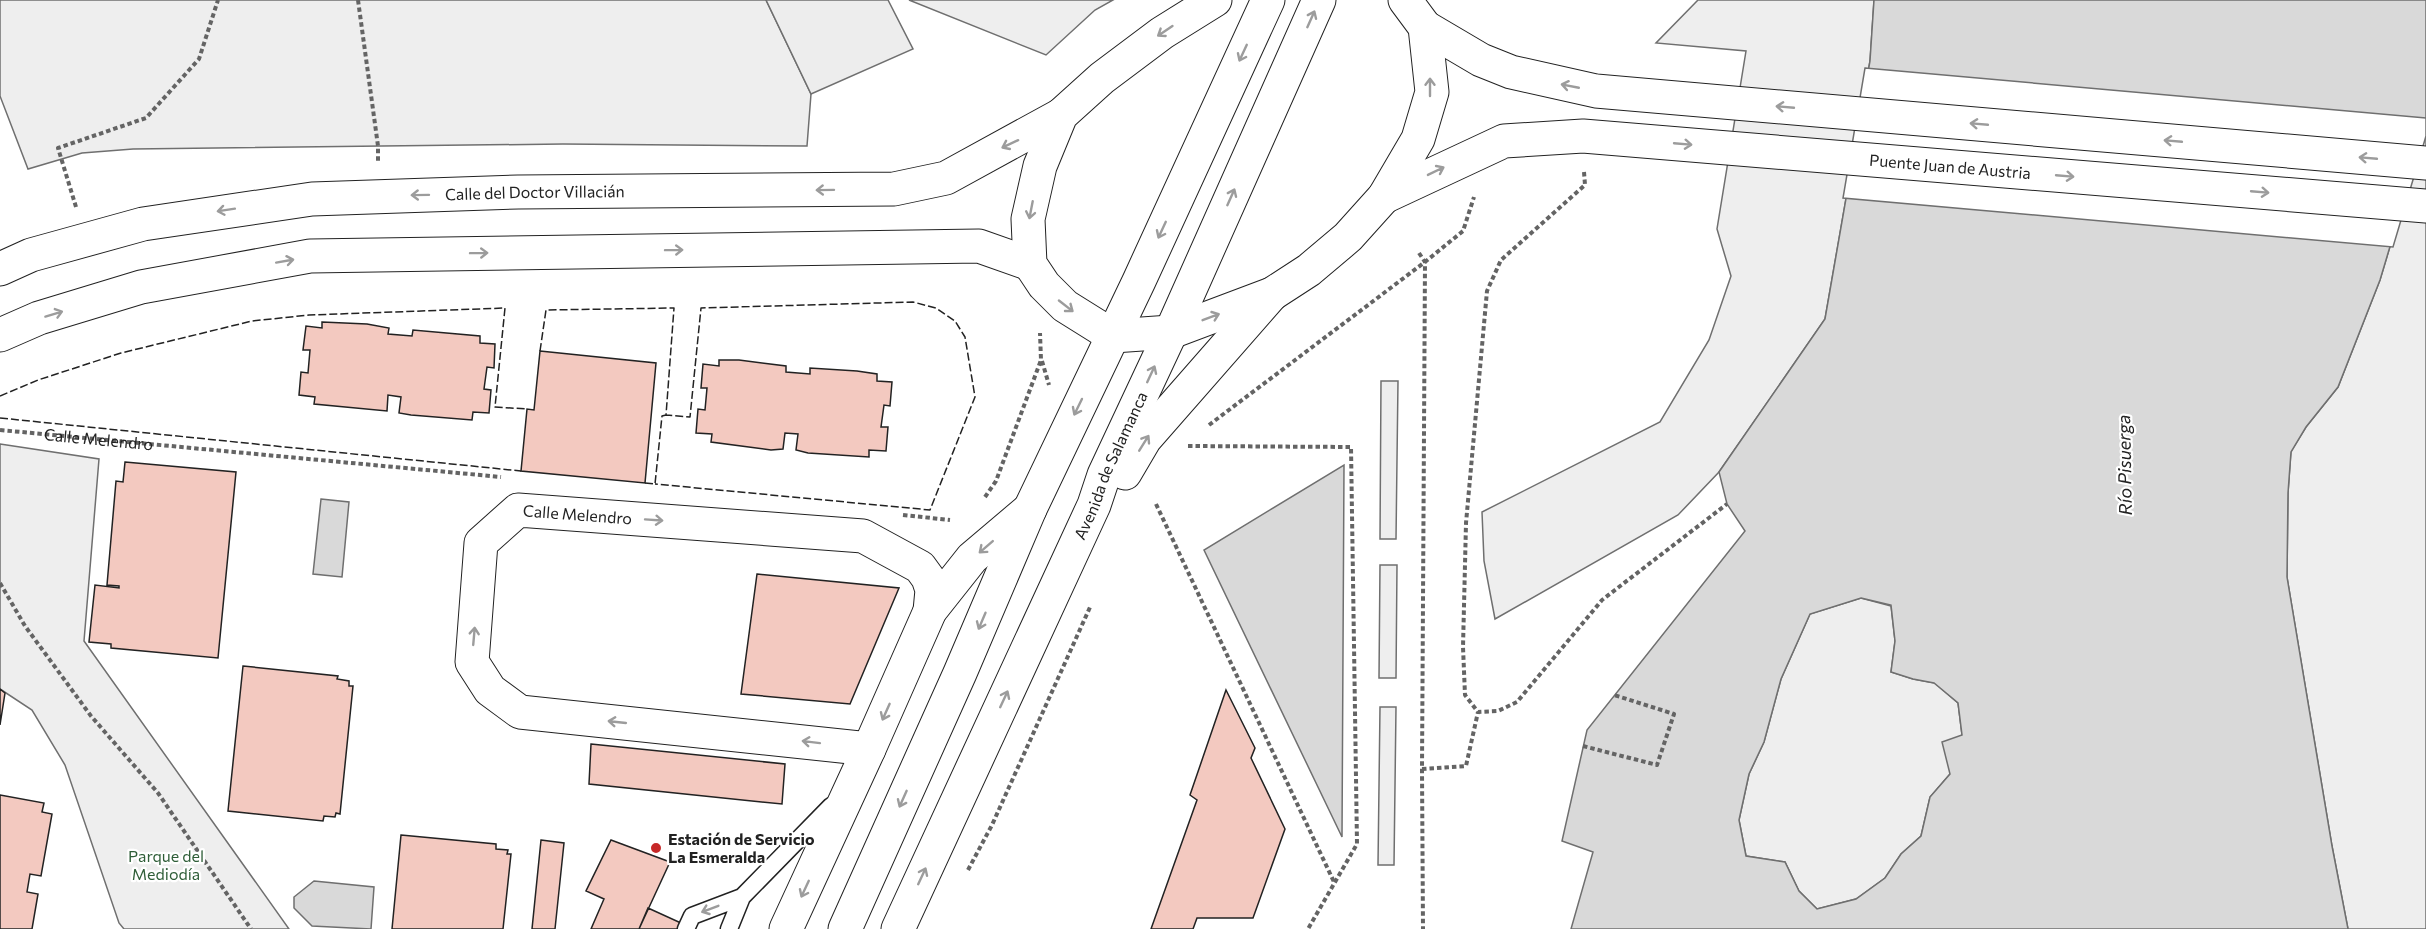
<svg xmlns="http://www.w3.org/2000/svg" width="2426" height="929" viewBox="0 0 2426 929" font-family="Commissioner,sans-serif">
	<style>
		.green { fill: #eee; stroke: #6f6f6f; stroke-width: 1.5 }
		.parking { fill: #ededed; stroke: #6f6f6f; stroke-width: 1.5 }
		.water { fill: #d9d9d9; stroke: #6f6f6f; stroke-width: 1.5; fill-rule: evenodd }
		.pier { fill: #fff; stroke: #6f6f6f; stroke-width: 1.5 }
		.building { fill: #f3c9c0; stroke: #222; stroke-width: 1.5 }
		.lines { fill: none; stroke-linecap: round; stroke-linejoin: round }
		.lane-casing { stroke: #222; stroke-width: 19 }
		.street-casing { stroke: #222; stroke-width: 35 }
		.secondary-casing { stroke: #222; stroke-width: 35 }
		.highway-casing { stroke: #222; stroke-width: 35 }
		.path { stroke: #646464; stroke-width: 4; stroke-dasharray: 4.5 3; stroke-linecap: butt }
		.lane { stroke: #fff; stroke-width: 16 }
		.street { stroke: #fff; stroke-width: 33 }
		.secondary { stroke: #fff; stroke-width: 33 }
		.highway { stroke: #fff; stroke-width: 33 }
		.fence { stroke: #222; stroke-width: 1.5; stroke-dasharray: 8 3; stroke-linecap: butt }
		.oneway { stroke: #9c9c9c }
		.poi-dot { fill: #c62828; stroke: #fff; stroke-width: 2 }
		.labels { text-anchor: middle; stroke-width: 4.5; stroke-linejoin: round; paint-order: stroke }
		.street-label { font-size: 16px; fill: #222; stroke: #fff }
		.poi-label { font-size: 16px; font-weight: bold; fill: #222; stroke: #fff; text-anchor: start }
		.park-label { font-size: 16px; fill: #2f5e38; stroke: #fff }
		.water-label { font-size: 18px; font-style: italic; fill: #222; stroke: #fff }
	</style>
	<rect width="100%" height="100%" fill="#fff"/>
	<path class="green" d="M0,0H766L811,94L807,146L563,144L133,149L82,153L28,169L0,96Z
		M909,0H1113L1095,10L1046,55Z
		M1698,0H1874L1870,61L1825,319L1719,472L1678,515L1495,619L1484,561L1482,512L1660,422L1709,340L1731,276L1717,229L1746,51L1656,43Z
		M2426,126V929H2348L2332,846L2287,577L2288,493L2291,451L2306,427L2338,387L2380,280Z
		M1381,381H1398L1396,539H1380Z
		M0,444L99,459L84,641L289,929H124L119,923L65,765L32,710L0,689Z
		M1380,565H1397L1396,678H1379Z
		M1861,598L1891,606L1895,641L1891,672L1913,679L1935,683L1958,703L1962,735L1950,774L1930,797L1921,836L1901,854L1885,878L1856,899L1817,909L1799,891L1785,862L1746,856L1739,820L1749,774L1764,742L1781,679L1810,614Z
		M1380,707H1396L1394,865H1378Z"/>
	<path class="parking" d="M766,0H888L913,49L811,94Z"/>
	<path class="water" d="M1874,0H2426V126L2380,280L2338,387L2306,427L2291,452L2288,493L2287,577L2332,846L2348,929H1571L1593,852L1562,841L1587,730L1745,531L1727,504L1719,472L1825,319L1870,61ZM1861,598L1891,605L1895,641L1891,672L1913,679L1934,683L1958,703L1962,735L1942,742L1950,774L1930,797L1921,836L1901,854L1885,878L1856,899L1817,909L1799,891L1785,862L1746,856L1739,820L1749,774L1764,742L1781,679L1810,614Z
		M1344,465L1342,837L1204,550Z
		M321,499L349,502L342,577L313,574Z
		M314,881L374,887L371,929L312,926L294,908V897Z"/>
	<path class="pier" d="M1865,68L2426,118V136L2393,247L1843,198Z"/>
	<path class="building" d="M322,322L367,324L389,328L388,334L412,336L413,330L480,336V343L495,344L494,368L487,367L484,389L491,390L489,413L473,412L472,420L411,415L399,413L401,397L388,395L387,411L314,404L315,397L299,395L301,372L308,373L310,350H303L306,326L322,328Z
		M540,351L656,363L645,483L521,471L527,409L534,410Z
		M719,360H739L786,366V372L810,374V368L857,371L877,374V381L892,382L890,406L884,405L881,427H888L886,451L869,450V457L808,453L796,450L798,434L785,433L783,449L771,450L711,442L712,434L696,433L698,409L705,410L707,388H701L703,364L719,366Z
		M125,462L236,472L218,658L111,648V644L89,642L95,585L119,588V586L107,585L116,481L123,482Z
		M757,574L899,588L850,704L741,694Z
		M243,666L338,676L337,679L349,681V686H353L340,814L336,813L335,817L324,816L323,821L228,811Z
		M0,689L5,693L0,725Z
		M1226,690L1255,748L1251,758L1285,829L1253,918H1197L1193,929H1151L1197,800L1190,795Z
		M591,744L785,764L782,804L589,784Z
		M0,795L44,803L42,812L52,814L41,876L30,874L27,892L38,894L32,929H0Z
		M401,835L496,844V849L508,850L507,854H511L503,929H392Z
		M541,840L564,843L555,929H532Z
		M611,840L670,862L639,929H591L604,899L586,891Z
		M648,908L694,929H639Z"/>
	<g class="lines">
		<g class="lane-casing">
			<path id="lane" d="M686,929L692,916L742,897
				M729,929L742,897L831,806"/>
		</g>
		<g class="street-casing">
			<g id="street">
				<path id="s2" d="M869,749L520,712L490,690L472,662L481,543L518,510L863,536L920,567L928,578L932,590L930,611"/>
				<path d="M786,929L869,749L930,611L972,558L1030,509"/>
			</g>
		</g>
		<g class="secondary-casing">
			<g id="secondary">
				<path d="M1215,0L1162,33L1102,78L1061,115L1040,166L1028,219L1030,264L1044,285L1065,306L1113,336L1171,332L1272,294L1309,270L1348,237L1384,197L1418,139L1432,92L1425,27L1405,0"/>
				<path d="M1425,27L1481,60L1511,72L1596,91L2426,163"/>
				<path id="s3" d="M1384,197L1504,141L1583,136L2426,206"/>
				<path id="s4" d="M0,269L31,255L143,224L312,199L518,192L894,189L946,178L1061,115"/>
				<path d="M0,335L39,318L141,287L310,256L979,246L1030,264"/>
			</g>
		</g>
		<g class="highway-casing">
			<g id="highway">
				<path d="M1125,473L1145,439L1272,294"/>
				<path d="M845,929L960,673L1030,509L1139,281L1268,0"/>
				<path id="s5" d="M898,929L1094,505L1104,475L1171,332L1319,0"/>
			</g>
		</g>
		<g class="path">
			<path d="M358,0L378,146V162"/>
			<path d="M1584,172L1585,185L1501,260L1487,291L1466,523L1463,647L1465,695L1478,712L1498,711L1517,702L1602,600L1727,504"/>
			<path d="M76,207L58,148L146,118L199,59L218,0"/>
			<path d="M1419,253L1425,262L1422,769L1423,929"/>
			<path d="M1042,361L1049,385"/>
			<path d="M1209,425L1425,262L1463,231L1474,197"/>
			<path id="s1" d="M0,430L501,477"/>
			<path d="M1188,446L1351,447L1357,844L1308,929"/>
			<path d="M985,497L996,481L1041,360L1040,333"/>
			<path d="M1156,504L1334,882"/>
			<path d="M903,515L950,520"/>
			<path d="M0,583L25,626L91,716L158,793L251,929"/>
			<path d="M1583,746L1657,765L1674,714L1614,695"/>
			<path d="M1422,769L1466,766L1478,712"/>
			<path d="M968,870L992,825L1091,605"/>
		</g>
		<use href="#lane" class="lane"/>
		<use href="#street" class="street"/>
		<use href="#secondary" class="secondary"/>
		<use href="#highway" class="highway"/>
		<path class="fence" d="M540,351L546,310L674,308L666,415L690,417L701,308L913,302L936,308L955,321L965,337L975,397L930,510L655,484
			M0,396L38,380L121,353L252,321L309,315L505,308L495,407L527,409
			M0,418L521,471
			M645,483L655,484L662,416L666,415"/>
	</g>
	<defs><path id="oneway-shaft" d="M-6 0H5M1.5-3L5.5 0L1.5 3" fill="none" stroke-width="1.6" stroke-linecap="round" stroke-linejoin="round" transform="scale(1.5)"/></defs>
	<g class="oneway">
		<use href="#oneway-shaft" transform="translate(1311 19) rotate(-66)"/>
		<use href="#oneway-shaft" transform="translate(1165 31) rotate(146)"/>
		<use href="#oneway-shaft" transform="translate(1243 53) rotate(115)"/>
		<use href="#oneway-shaft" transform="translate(1570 86) rotate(-169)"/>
		<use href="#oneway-shaft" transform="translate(1430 87) rotate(-90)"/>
		<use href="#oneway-shaft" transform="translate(1785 107) rotate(-175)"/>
		<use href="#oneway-shaft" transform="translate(1979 124) rotate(-175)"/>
		<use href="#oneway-shaft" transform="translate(2173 141) rotate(-175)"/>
		<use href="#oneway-shaft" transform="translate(1010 144) rotate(155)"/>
		<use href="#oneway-shaft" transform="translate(1683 144) rotate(5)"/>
		<use href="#oneway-shaft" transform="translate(2368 158) rotate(-175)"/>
		<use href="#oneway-shaft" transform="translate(1436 171) rotate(-26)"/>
		<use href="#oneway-shaft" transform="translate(2065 176) rotate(5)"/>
		<use href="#oneway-shaft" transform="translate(825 190) rotate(179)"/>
		<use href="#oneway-shaft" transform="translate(2260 192) rotate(5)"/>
		<use href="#oneway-shaft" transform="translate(420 195) rotate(179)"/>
		<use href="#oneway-shaft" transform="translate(1231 197) rotate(-66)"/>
		<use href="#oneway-shaft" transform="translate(226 210) rotate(171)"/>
		<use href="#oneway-shaft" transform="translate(1031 210) rotate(101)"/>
		<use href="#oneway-shaft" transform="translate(1162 230) rotate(115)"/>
		<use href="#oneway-shaft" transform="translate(674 250) rotate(-1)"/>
		<use href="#oneway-shaft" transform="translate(479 253) rotate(-1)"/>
		<use href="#oneway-shaft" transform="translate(285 261) rotate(-10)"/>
		<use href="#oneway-shaft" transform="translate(1066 306) rotate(38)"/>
		<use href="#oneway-shaft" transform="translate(54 314) rotate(-17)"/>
		<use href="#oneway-shaft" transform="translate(1211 317) rotate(-21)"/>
		<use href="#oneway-shaft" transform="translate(1151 374) rotate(-65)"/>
		<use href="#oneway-shaft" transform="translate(1078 407) rotate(116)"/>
		<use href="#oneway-shaft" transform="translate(1144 443) rotate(-58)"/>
		<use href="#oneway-shaft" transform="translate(654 520) rotate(4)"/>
		<use href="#oneway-shaft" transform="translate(986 547) rotate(139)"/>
		<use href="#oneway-shaft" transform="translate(982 621) rotate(113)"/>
		<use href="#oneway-shaft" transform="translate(474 636) rotate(-85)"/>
		<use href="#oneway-shaft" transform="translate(1004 699) rotate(-65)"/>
		<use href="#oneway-shaft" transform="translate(886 712) rotate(114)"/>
		<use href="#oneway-shaft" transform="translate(617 722) rotate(-174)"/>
		<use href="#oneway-shaft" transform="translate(811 742) rotate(-173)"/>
		<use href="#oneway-shaft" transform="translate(903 799) rotate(114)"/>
		<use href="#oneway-shaft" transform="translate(922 876) rotate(-65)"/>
		<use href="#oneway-shaft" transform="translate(805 889) rotate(115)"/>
		<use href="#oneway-shaft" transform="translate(710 909) rotate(159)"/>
	</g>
	<circle class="poi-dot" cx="656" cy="848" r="6"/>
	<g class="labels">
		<g class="street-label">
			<text dy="6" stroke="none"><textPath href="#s3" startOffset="580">Puente Juan de Austria</textPath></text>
			<text dy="6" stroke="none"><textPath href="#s4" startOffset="544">Calle del Doctor Villacián</textPath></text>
			<text dy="6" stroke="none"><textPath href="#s1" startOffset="99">Calle Melendro</textPath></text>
			<text dy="6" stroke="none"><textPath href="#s5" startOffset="510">Avenida de Salamanca</textPath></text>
			<text dy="6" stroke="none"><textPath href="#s2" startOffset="650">Calle Melendro</textPath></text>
		</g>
		<g class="poi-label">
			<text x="668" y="845">Estación de Servicio<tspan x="668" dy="18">La Esmeralda</tspan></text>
		</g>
		<g class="park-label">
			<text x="166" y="862">Parque del<tspan x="166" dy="18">Mediodía</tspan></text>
		</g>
		<g class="water-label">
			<text transform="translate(2125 465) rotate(-91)" y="6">Río Pisuerga</text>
		</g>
	</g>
</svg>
